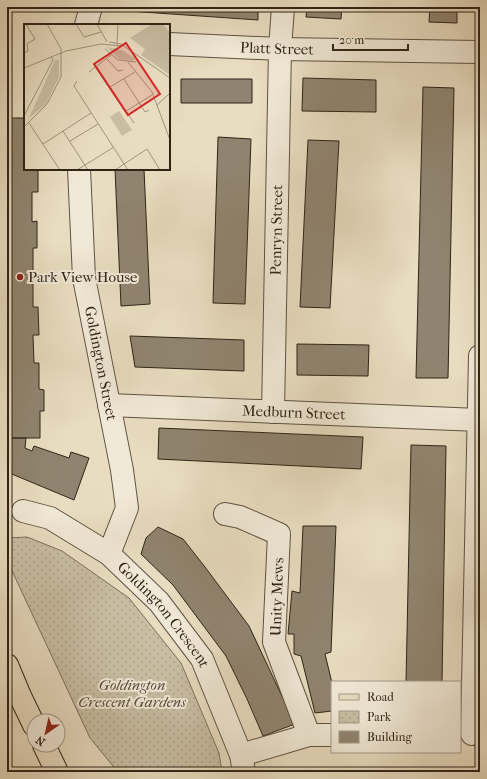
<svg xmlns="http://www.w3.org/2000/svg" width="487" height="779" viewBox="0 0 487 779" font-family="'IM FELL French Canon',serif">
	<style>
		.park { fill: url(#park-dots); stroke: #7c715e }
		.building { fill: #908470; stroke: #2f2418 }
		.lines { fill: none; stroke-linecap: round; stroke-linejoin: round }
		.minor-casing { stroke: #5e5242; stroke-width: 24 }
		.primary-casing { stroke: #2f2418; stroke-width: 24 }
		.minor { stroke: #f1e9d7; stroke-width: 22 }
		.primary { stroke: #e9ddc1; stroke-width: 22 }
		.poi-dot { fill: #8f2418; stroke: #f1e9d7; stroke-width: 1.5 }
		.labels { text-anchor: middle; stroke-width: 4; stroke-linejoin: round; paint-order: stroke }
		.street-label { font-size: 15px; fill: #2f2418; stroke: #f1e9d7 }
		.poi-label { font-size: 15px; fill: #2f2418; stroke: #f1e9d7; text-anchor: start }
		.park-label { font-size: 15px; font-style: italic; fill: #564a3b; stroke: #f1e9d7 }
		.inset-road { fill: none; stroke: #9f937d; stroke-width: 1 }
		.view { fill: #d62828; fill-opacity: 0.15; stroke: #d62828; stroke-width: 2 }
		.inset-edge { fill: none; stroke: #2f2418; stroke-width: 2 }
	</style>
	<defs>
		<pattern id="park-dots" width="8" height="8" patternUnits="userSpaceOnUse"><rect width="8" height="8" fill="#c9bea4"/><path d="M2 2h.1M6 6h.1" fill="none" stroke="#ada38c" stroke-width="1.8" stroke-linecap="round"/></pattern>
	</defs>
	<rect width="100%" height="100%" fill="#e9ddc1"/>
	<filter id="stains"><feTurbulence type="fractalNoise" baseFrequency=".005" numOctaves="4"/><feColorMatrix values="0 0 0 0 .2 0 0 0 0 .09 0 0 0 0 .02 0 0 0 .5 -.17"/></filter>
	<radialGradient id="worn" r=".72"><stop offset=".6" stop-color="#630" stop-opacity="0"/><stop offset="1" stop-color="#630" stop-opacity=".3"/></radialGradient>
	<path class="park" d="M27,537L62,551L129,598L181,663L219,753L222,772H118L90,738L7,560V538Z"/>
	<path class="building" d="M129,7H258V20L128,11Z
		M307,7H342L341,19L306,17Z
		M430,7H457V23L429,22Z
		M303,78L376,80V112L302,111Z
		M181,79H252V103H181Z
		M423,87L454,88L448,378H416Z
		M7,118H25V169H38V192H32V222L37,221V248H33V307H38L39,335H33L34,363H39V389L44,390V411H40V438H8V426H7Z
		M218,137L251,139L245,304L213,303Z
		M308,140L339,141L330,308L300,307Z
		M115,169H144L150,304L121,306Z
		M130,336L244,340V371L135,367Z
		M297,344L369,345L368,376L297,375Z
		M159,428L363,437L361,469L158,459Z
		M7,438H26L25,448L32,451L34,446L69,458L71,452L89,458L74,500L7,472Z
		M411,445L446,446L442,682H406Z
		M303,526H336L331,652L325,654L332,683V711L315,713L301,656L294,654V634H288L292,591L300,593Z
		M158,527L183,539L205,567L249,626L295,724L263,736L247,699L226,656L173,585L141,554L146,538Z"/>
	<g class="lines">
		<g class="minor-casing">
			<g id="minor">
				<path d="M86,25L91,7"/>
				<path id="s1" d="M169,44L280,49L480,52"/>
				<path id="s2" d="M79,169L84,278L122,470L127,508L109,554"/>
				<path id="s3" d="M109,405L479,420"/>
				<path id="s4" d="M273,412L280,49L283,7"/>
				<path id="s5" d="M23,511L50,518L109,554L159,602L202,659L241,755L244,772"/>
				<path d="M225,514L240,517L279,534L274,642L309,735"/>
				<path d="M472,734L480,356"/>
				<path d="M241,755L309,735H332"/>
			</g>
		</g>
		<g class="primary-casing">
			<path id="primary" d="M7,665L20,696L34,725
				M44,745L57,772"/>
		</g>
		<use href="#minor" class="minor"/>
		<use href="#primary" class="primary"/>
	</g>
	<circle class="poi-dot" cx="20" cy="277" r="4"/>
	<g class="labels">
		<g class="street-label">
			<text dy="5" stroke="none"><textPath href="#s1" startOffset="108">Platt Street</textPath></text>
			<text dy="5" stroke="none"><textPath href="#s4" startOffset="182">Penryn Street</textPath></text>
			<text dy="5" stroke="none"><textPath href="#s2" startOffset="196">Goldington Street</textPath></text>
			<text dy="5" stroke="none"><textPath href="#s3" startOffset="185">Medburn Street</textPath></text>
			<text transform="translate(277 597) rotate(-88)" y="5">Unity Mews</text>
			<text dy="5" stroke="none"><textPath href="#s5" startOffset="179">Goldington Crescent</textPath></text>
		</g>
		<g class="poi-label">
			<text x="28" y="282">Park View House</text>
		</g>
		<g class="park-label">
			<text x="132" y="690">Goldington<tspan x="132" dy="17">Crescent Gardens</tspan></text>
		</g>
	</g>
	<g transform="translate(24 24)">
		<rect width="146" height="146" fill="#e9ddc1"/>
		<path d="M128,0H139L146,9V51L117,31L121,25L106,14Z" fill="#c9bea4"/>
		<path d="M83,23L98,26L112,35L108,37L95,35ZM31,36H35V53L22,80L5,94ZM95,87L108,106L98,112L86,93Z" fill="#c9bea4"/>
		<path class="inset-road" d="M52,0L60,13L77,8M73,0L83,18M85,18L97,20L146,54M93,21L94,0M81,25L94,36L112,38M0,29L4,27L3,20L11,15L2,0M83,35L94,47L99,46M104,38L128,68L146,116M73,43L110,99M0,44L42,27L77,20L97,22M65,48L87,31M100,55L121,88L125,86M53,57L50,62L104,146M86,63L111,48M133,81L146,69M102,87L128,71M0,92L29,36L27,33M5,99L36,146M0,103L23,80L37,53V25L23,0M39,107L64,146M46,117L74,100M19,120L67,89M53,146L90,123M91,146L123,125L136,146"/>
		<path class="view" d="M102,19L136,70L104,91L70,40Z"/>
		<rect width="146" height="146" class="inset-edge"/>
	</g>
	<rect width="487" height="779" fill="none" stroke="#e9ddc1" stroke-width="24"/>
	<rect x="8" y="8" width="471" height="763" fill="none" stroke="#2f2418" stroke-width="2"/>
	<rect x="12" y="12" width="463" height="755" fill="none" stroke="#2f2418"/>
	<rect x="331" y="681" width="130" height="72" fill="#f1e9d7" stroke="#a39a8b"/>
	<rect x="339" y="694" width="20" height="6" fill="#e9ddc1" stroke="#a39a8b"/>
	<text x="367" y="701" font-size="12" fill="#2f2418">Road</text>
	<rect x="339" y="711" width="20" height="12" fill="url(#park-dots)" stroke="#a39a8b"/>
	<text x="367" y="721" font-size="12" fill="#2f2418">Park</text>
	<rect x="339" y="731" width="20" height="12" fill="#908470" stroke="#a39a8b"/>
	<text x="367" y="741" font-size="12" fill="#2f2418">Building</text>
	<g transform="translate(46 733) rotate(214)"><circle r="19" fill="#f1e9d7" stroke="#a39a8b"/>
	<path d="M0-3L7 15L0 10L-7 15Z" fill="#8f2418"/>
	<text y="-6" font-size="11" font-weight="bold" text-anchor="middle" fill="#2f2418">N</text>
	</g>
	<path d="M333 44v6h75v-6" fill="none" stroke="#2f2418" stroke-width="2"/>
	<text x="339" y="44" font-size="12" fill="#2f2418" stroke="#f1e9d7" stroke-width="3" paint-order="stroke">20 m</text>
	<rect width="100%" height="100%" filter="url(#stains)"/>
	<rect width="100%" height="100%" fill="url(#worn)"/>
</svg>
